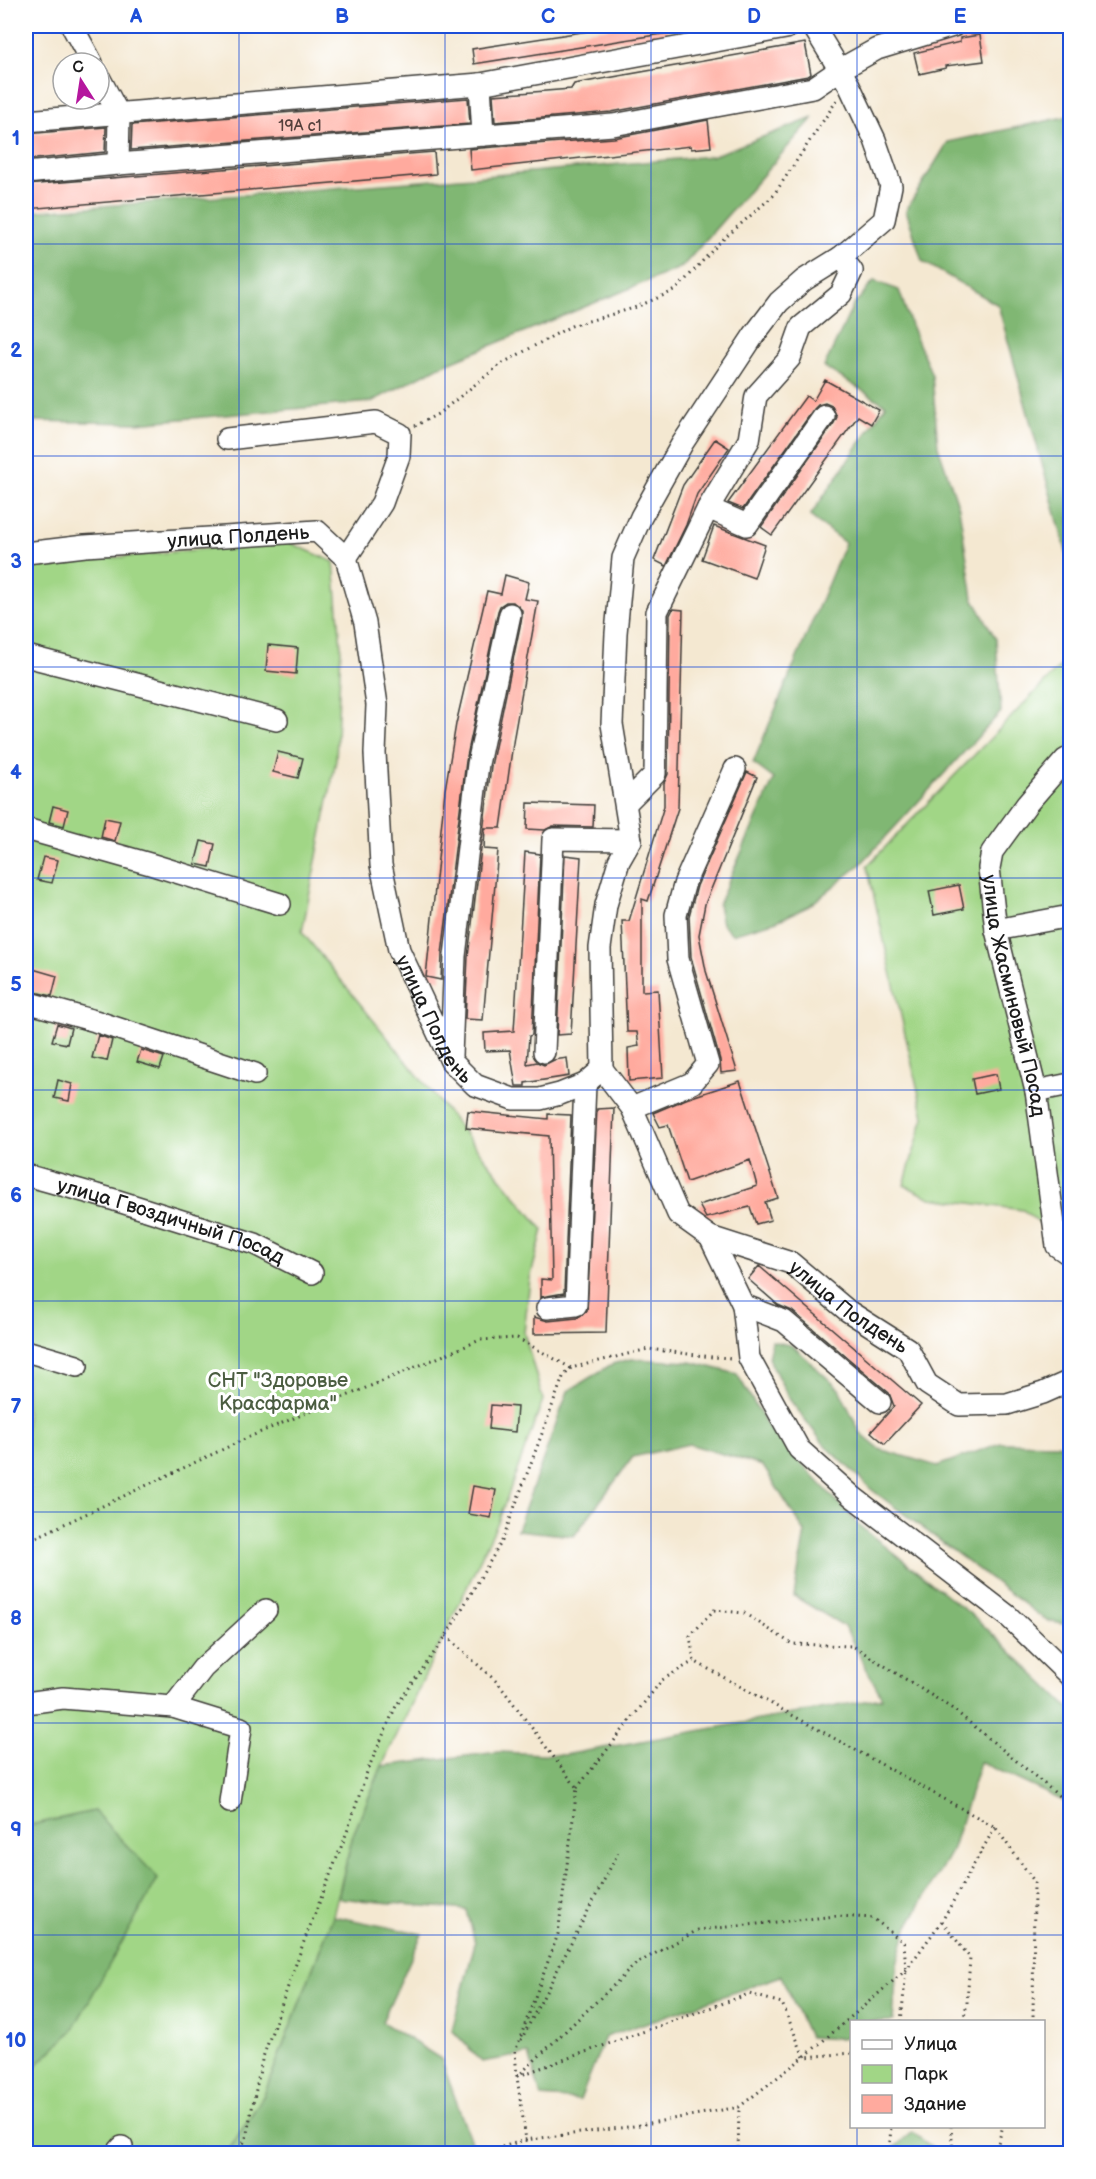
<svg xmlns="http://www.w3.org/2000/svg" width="1096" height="2179" viewBox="0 0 1096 2179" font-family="'Balsamiq Sans',sans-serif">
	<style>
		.green { fill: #a1d686; stroke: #5e7951; stroke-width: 1.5 }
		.forest { fill: #80b773; stroke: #4e6a48; stroke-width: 1.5 }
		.building { fill: #ffaa9e }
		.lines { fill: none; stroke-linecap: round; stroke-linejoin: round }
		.minor-casing { stroke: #3c3b37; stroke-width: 24 }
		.path { stroke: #3c3b37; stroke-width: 3; stroke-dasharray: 1.5 4.5; stroke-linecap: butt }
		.minor { stroke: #fff; stroke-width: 21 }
		.grid { fill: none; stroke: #1d4ed8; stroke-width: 1.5; stroke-opacity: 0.55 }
		.labels { text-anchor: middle; stroke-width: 6; stroke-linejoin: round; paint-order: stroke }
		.number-label { font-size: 16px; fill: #55403c }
		.street-label { font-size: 20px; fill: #1c1c1c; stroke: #fff }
		.park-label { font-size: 20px; fill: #4b5d41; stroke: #fff }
		.neatline { fill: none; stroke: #1d4ed8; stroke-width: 2 }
		.grid-label { font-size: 20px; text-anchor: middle; font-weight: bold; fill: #1d4ed8 }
	</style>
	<rect width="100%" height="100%" fill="#fff"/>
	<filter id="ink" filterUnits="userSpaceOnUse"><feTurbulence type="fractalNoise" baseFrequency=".0167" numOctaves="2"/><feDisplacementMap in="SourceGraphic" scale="12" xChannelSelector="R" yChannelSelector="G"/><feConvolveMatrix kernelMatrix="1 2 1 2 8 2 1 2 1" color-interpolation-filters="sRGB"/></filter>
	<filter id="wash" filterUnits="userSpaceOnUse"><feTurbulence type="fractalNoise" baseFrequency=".008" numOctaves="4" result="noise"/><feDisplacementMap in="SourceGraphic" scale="24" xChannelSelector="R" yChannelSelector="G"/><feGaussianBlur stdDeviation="1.35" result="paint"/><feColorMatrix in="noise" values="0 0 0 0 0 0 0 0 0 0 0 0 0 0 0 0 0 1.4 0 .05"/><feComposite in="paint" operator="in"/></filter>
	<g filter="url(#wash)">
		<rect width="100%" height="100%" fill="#f4e8d1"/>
		<path class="green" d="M286,541L334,562L341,647L336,760L302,932L543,1230L530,1279L524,1333L543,1400L498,1522L382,1766L353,1835L333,1916L264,2095L227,2153L26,2154V2075L72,2031L94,1811L26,1826V566Z
			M1070,656V1248H1069L1023,1210L931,1198L904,1185L924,1117L867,866Z"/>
		<path class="forest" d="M1070,116V565L998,305L922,261L906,210L948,142Z
			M813,118L682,267L436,368L371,402L137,423L26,421V212L473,177L712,156Z
			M874,281L899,290L911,325L932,375L938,446L959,508L973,598L996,639L1001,712L860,865L809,906L777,921L732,934L722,924L718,905L774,779L753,763L845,543L810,516L886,405L824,367L853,306Z
			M772,1341L793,1346L839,1389L861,1434L879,1449L937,1466L1001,1443L1058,1444L1070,1450V1510L1069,1511L1070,1513V1625L1047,1621L872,1490L823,1443L790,1400L768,1358Z
			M631,1359L691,1362L737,1374L770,1430L861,1527L978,1620L1070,1709V1804L980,1762L953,1848L907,1928L897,1964L893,2021L852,2022L851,2037L840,2039L809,2037L781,1976L605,2037L580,2100L541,2097L529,2054L482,2062L452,2030L475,1943L467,1910L338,1898L353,1835L382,1766L499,1752L564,1755L882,1698L844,1626L794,1596L805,1532L763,1466L689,1444L633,1457L574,1536L517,1530L568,1391L612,1364Z
			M94,1811L158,1878L72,2031L26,2075V1826Z
			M333,1916L422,1934L382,2022L441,2059L475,2153H227L264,2095Z
			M912,2132L936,2150L938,2153H891L894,2148Z"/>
		<g id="blocks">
			<path class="building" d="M621,26H668V33L474,64L472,49Z
				M980,35L984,61L945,66L946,68L919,74L914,53L960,42V38Z
				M805,43L811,74L808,76L611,112L495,122L493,95L571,89L574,84Z
				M468,98L470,124L131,150L132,125Z
				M708,120L711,147L691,149V146L471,170L469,149L614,138Z
				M106,127L105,152L26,160V134Z
				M434,152L436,174L26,209V185Z
				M825,380L879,410L871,424L858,416L772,535L761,527L834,423L837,417L832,406L825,403L818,405L814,409L743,509L728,503L806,396L813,401Z
				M715,439L729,448L697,494L686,525L666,566L654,560L683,485Z
				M714,526L765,545L754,578L702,559Z
				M505,575L529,582L525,599L538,601L514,736L501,828H485L484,849L498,850L483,1020L465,1019L468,957L491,766L522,617V610L513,602H506L500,606L498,611L466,761L442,954L441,980L426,977L445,790L456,724L487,591L501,594Z
				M673,609L683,610L678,808L648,901L642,899V991L658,990L663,1078L629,1081L628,1048L639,1046L637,1032H627L622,921H629L664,806V783L668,774L670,615Z
				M268,645L298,648L296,674L266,671Z
				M278,752L303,758L298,778L273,772Z
				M747,772L757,777L705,904L699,935L706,971L737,1071L721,1073L720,1060L691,957L689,916L697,886Z
				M528,803L594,805L593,827L553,826L545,830L527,829Z
				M53,806L68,810L64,826L49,822Z
				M105,818L120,821L115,841L101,837Z
				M201,841L215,844L210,867L195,864Z
				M525,852L540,854L532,1035L529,1036L527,1064L537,1062L544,1065L554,1060L567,1058L569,1076L525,1083V1086H516L510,1050L485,1051L484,1033L514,1031Z
				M565,855L581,857L571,1034L557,1035Z
				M43,857L58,860L52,883L37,880Z
				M959,885L964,909L934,915L929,891Z
				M26,967L57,976L52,996L26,990Z
				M57,1024L71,1028L67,1044L52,1041Z
				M98,1035L112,1040L107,1061L92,1058Z
				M141,1050L164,1057L160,1069L137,1062Z
				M996,1074L999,1089L975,1094L972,1079Z
				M58,1080L72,1084L69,1101L54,1098Z
				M740,1081L778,1198L765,1202L771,1220L756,1224L750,1207L706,1218L699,1205L757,1186L750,1160L687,1182L668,1125L660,1127L653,1113L686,1099Z
				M614,1108L606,1333L534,1334V1317L548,1321L577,1318L587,1311L597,1109Z
				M468,1111L548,1119V1114L571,1115L564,1293L541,1297V1279L552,1280L549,1136L466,1128Z
				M759,1266L921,1405L885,1444L871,1432L894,1406L889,1393L792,1311L778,1305L748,1279Z
				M491,1405L517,1407L515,1432L489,1429Z
				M473,1486L496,1490L491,1518L468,1514Z"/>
		</g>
	</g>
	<g filter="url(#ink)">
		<use href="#blocks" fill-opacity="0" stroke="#3c3b37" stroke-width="1.5"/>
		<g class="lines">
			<g class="minor-casing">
				<g id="minor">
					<path d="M72,26L92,63"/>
					<path d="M99,77L119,115L118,164"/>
					<path d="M480,84L483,135"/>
					<path d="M26,121L480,84L786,28L789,26"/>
					<path d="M26,173L118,164L613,125L813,88L841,69L877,49L953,26"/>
					<path d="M227,439L376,422L400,434L399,456L382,503L346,558"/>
					<path d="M708,508L747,525L824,416"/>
					<path id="s1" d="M26,553L85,546L317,531L346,558L365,623L377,705L375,753L381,865L399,950L451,1061L475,1085L513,1099H540L560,1094L585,1084L602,1069"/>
					<path d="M26,656L277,720"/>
					<path id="s2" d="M1070,757L1065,760L1027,804L992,852L989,868L996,930L1036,1091L1057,1246L1070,1255"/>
					<path d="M626,803L655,774L657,612L708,508L749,440L756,396L790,358L801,327L841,294L852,271L841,257"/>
					<path d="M26,829L150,864L280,904"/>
					<path d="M996,930L1070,916"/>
					<path d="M26,1002L95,1021L255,1074"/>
					<path d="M544,1052L553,839L631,840"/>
					<path d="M451,1056L455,956L478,764L510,614"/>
					<path d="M602,1069L600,948L606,905L619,861L631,840L612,724L616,633L623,558L641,517L682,444L754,335L779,302L804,280L841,257L884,220L891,186L875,140L849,85L813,26"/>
					<path id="s3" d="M602,1069L632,1108L678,1214L710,1237L791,1263L848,1311L908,1349L927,1384L959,1405L1007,1404L1043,1393L1070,1381"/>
					<path d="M1036,1091L1070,1084"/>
					<path d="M632,1108L692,1083L708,1064L678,959L676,915L685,882L735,769"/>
					<path id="s4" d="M26,1175L115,1200L255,1244L312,1273"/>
					<path d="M710,1237L743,1305L749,1358L799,1449L853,1497L1008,1616L1070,1676"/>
					<path d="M743,1305L784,1321L880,1402"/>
					<path d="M547,1308L576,1305L585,1084"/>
					<path d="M26,1351L77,1366"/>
					<path d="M26,1703L63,1698L173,1707L241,1728L230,1802"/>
					<path d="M173,1707L203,1668L266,1610"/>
					<path d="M116,2154L122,2147"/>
				</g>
			</g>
			<path class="path" d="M415,426L438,414L501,364L571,326L634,308L676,290L719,243L773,196L837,100
				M26,1542L249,1437L480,1340L517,1338L571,1368L648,1349L712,1357L731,1358
				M446,1636L498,1683L577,1788L558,1934L515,2052
				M577,1788L662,1680L694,1661
				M942,1921L970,1958L967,2003L963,2022
				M1033,2022L1034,1881L995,1827L694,1661L690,1636L714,1610L744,1613L792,1644L853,1646L953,1709L1070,1805
				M521,2040L618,1853
				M515,2051L517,2077L528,2154
				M518,2076L749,1994L782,2003L804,2057L852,2053
				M517,2077L636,1964L698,1930L837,1916L873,1918L904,1943L906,1970L901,2022
				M951,2126L953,2154
				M238,2154L246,2138L262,2060L303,1944L347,1832L368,1769L396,1706L446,1636L502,1541L563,1377L571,1368
				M479,2154L525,2140L628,2127L739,2107L804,2057L906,1970L942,1921L995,1827
				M738,2154L739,2107
				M889,2154L891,2126
				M995,2154L1003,2126"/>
			<use href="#minor" class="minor"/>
		</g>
	</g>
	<path class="grid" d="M239,26V2154M445,26V2154M651,26V2154M857,26V2022M26,244H1070M26,456H1070M26,667H1070M26,878H1070M26,1090H1070M26,1301H1070M26,1512H1070M26,1723H1070M26,1935H1070M857,2126V2154"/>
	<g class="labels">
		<g class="number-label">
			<text x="300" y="131">19А с1</text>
		</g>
		<g class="street-label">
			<text dy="7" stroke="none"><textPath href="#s1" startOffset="213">улица Полдень</textPath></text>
			<text dy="7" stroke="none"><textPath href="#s2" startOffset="270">улица Жасминовый Посад</textPath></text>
			<text dy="7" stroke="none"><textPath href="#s1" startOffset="807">улица Полдень</textPath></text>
			<text dy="7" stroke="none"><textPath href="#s4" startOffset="152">улица Гвоздичный Посад</textPath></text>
			<text dy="7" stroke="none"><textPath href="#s3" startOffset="362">улица Полдень</textPath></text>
		</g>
		<g class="park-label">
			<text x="278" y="1387">СНТ "Здоровье<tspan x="278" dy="23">Красфарма"</tspan></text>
		</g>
	</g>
	<rect width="1096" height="2179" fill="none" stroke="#fff" stroke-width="66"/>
	<rect x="850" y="2020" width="195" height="108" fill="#ffffff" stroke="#a4a4a4" stroke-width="1.5"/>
	<rect x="862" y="2040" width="30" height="9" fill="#ffffff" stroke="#a4a4a4" stroke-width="1.5"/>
	<text x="904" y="2050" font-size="18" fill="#1c1c1c">Улица</text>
	<rect x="862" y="2065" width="30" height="18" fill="#a1d686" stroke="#a4a4a4" stroke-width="1.5"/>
	<text x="904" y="2080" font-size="18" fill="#1c1c1c">Парк</text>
	<rect x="862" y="2095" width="30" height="18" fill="#ffaa9e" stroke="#a4a4a4" stroke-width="1.5"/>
	<text x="904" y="2110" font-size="18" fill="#1c1c1c">Здание</text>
	<g transform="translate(81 81) rotate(348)"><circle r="28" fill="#ffffff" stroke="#a4a4a4" stroke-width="1.5"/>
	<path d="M0-4.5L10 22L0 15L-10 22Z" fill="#b5179e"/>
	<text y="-9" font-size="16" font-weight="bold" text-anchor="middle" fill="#1c1c1c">С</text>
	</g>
	<rect x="33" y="33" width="1030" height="2113" class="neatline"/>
	<g class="grid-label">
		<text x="136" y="23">A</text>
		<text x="342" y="23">B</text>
		<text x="548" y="23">C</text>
		<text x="754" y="23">D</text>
		<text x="960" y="23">E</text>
		<text x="16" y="145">1</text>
		<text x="16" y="357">2</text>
		<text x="16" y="568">3</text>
		<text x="16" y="779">4</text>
		<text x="16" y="991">5</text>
		<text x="16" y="1202">6</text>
		<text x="16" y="1413">7</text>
		<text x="16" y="1625">8</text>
		<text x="16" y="1836">9</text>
		<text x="16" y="2047">10</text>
	</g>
</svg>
